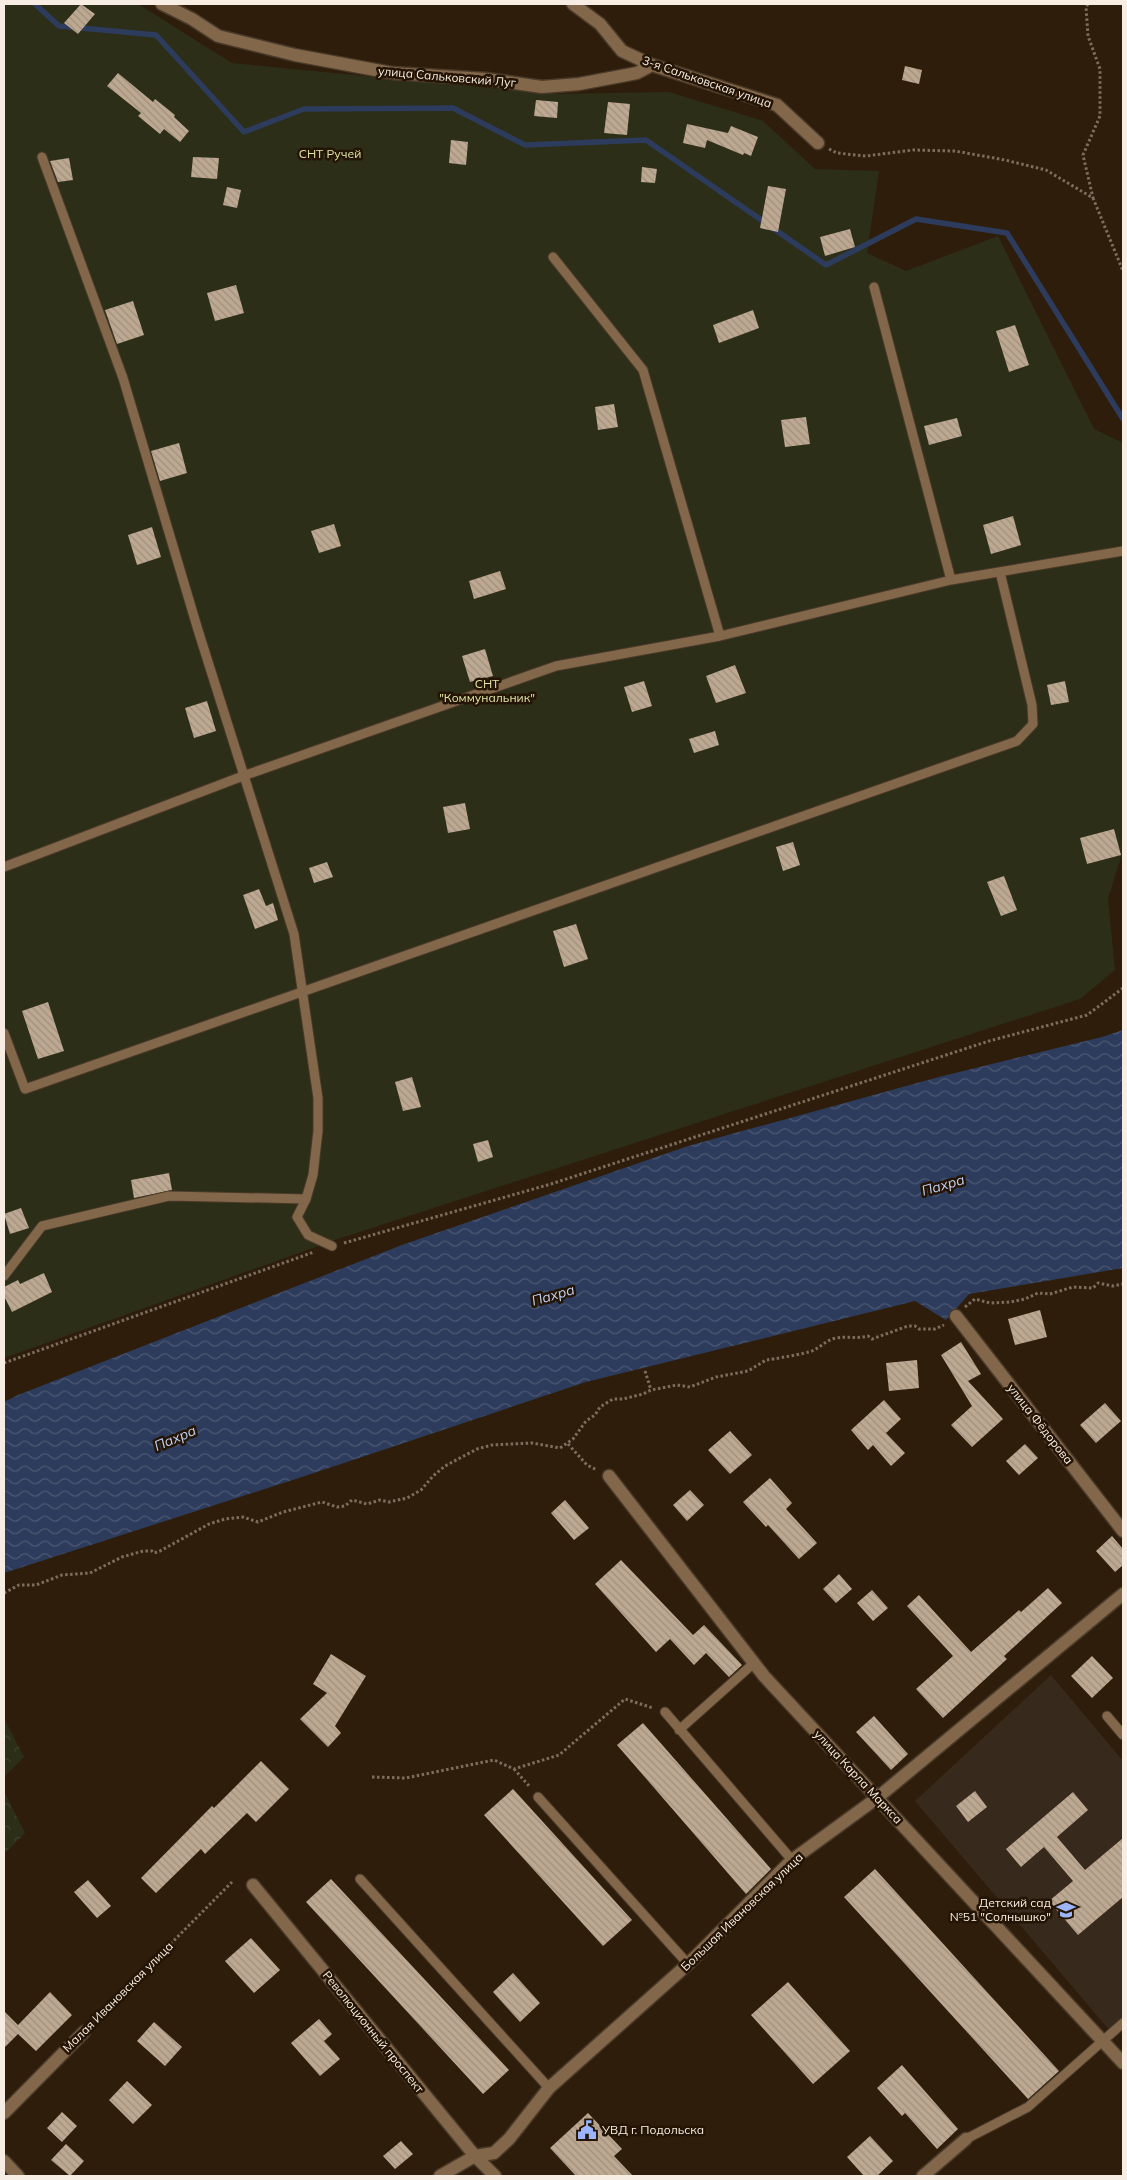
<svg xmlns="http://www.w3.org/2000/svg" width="1127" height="2180" viewBox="0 0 1127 2180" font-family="Mulish,sans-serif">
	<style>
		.education { fill: #37291c }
		.forest { fill: url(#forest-crowns) }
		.garden { fill: #2c2e18 }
		.water { fill: url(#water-waves) }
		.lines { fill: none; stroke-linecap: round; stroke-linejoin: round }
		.stream { stroke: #2d3c5c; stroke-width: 5.5 }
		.building { fill: url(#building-back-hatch) }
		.lane-casing { stroke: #4a3a29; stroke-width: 11 }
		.street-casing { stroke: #4a3a29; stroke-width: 15 }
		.path { stroke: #7c6e5e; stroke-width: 3; stroke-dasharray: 2.5 2.5; stroke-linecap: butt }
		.lane { stroke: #82674b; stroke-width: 9 }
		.street { stroke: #82674b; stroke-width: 12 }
		.labels { text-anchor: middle; stroke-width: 5; stroke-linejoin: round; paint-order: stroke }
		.street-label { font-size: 12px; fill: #f8ede2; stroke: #241403 }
		.park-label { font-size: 12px; fill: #e1e6a1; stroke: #241403 }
		.poi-label { font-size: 12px; fill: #f8ede2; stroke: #241403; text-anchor: end }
		.water-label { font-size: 14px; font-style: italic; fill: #c0d1f5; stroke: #241403 }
	</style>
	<defs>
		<pattern id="forest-crowns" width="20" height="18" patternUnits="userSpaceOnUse" patternTransform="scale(1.25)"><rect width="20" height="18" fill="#2c2e18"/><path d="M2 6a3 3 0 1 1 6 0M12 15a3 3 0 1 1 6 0" fill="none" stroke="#41422e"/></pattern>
		<pattern id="water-waves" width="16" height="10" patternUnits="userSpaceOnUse" patternTransform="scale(1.25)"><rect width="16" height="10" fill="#2d3c5c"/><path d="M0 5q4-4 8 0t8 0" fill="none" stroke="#4c5873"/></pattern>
		<pattern id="building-back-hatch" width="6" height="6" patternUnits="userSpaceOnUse" patternTransform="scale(1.25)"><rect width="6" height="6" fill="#bda892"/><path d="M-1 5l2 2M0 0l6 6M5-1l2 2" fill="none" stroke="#a0907e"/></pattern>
	</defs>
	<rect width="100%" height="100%" fill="#2e1d0b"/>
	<path class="education" d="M1051,1675L1123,1761V2020L1110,2031L915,1801Z"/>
	<path class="forest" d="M4,1718L24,1757L4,1777Z
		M4,1791L25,1833L4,1854Z"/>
	<path class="garden" d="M4,4H138L232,63L552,94L669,92L763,121L815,169L879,171L867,253L906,271L998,236L1094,429L1123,443V850L1108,899L1115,970L1080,999L338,1239L4,1358Z"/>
	<path class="water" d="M1123,1030V1268L969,1294L946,1320L915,1301L586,1382L308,1475L4,1573V1402L18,1395L402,1245L688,1146L939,1077L1102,1037Z"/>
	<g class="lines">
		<path class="stream" d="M35,4L59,26L156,35L244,132L304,109L453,108L525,145L646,140L826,265L916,219L1007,233L1123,419"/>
	</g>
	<path class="building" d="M81,4L95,14L78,34L64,23Z
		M905,66L922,70L919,84L902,80Z
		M118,73L153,102L155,99L175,115L174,117L189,131L180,142L164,129L160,134L138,116L141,113L107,86Z
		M536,100L558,102L557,118L534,116Z
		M608,102L630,104L627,135L604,133Z
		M687,124L728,133L731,126L758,137L751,156L744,153L743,155L707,140L705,148L683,143Z
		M451,140L468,142L466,165L449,163Z
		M193,157L219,158L217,179L191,177Z
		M69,158L73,180L58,182L50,161Z
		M642,167L657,169L655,183L641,182Z
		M768,186L786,189L778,232L760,228Z
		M227,187L241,190L237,208L223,205Z
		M850,229L855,247L825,256L820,237Z
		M236,285L244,313L215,321L207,293Z
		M133,301L144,335L117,344L105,310Z
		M753,310L759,328L719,343L713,325Z
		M1015,325L1029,365L1009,372L996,331Z
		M614,404L618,427L598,430L595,407Z
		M806,417L810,444L785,447L781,420Z
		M957,418L962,436L929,445L924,426Z
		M179,443L187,473L160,481L151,451Z
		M1013,516L1021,545L991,554L983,525Z
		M334,524L341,546L319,553L311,531Z
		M152,527L161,557L137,565L128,535Z
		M500,571L506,589L474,599L469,581Z
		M485,649L493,676L470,682L462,656Z
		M735,665L746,693L716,703L706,676Z
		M644,681L652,706L632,712L624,687Z
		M1065,681L1069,702L1051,705L1047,685Z
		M207,701L216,731L194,738L185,708Z
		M715,731L719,745L694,753L689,739Z
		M465,803L470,829L448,833L443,807Z
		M1114,829L1121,855L1087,864L1080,838Z
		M793,842L800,865L783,871L776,847Z
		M327,862L333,877L314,883L309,868Z
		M1004,876L1017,910L1001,916L987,882Z
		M259,889L266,906L273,903L278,920L255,929L243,895Z
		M576,924L588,959L564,967L553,931Z
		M48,1002L64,1051L38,1059L22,1011Z
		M412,1077L421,1107L403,1111L395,1082Z
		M488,1140L493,1157L478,1162L473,1144Z
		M169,1173L172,1190L134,1198L131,1180Z
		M21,1208L29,1228L10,1234L4,1214Z
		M44,1273L52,1292L12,1312L4,1296V1287L18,1280L20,1284Z
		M1040,1310L1047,1337L1015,1345L1008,1319Z
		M961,1342L981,1374L968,1381L1003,1419L972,1447L951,1425L972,1406L941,1355Z
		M917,1360L919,1388L889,1391L886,1363Z
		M884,1400L901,1419L886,1433L905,1453L891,1466L873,1445L868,1450L851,1430Z
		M1105,1403L1121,1421L1096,1443L1080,1425Z
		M730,1431L752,1455L730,1474L708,1450Z
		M1025,1444L1038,1458L1019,1475L1006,1461Z
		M770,1478L792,1503L786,1509L817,1543L799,1559L768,1525L766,1527L743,1502Z
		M690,1490L704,1505L687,1521L673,1505Z
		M565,1500L589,1528L574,1540L551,1513Z
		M1112,1536L1123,1549V1565L1115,1572L1096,1551Z
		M621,1560L693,1635L704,1625L742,1665L729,1677L706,1653L694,1665L670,1639L656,1652L595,1584Z
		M839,1574L852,1589L836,1603L823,1589Z
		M1048,1588L1062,1603L1004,1656L1007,1659L943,1718L916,1689L953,1656L907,1606L919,1595L971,1652L1019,1610L1021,1612Z
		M872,1590L888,1608L873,1621L857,1603Z
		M331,1654L366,1676L335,1726L341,1733L328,1747L300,1719L327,1693L313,1684Z
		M1092,1656L1113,1678L1092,1698L1071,1676Z
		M874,1716L908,1754L891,1770L856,1732Z
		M643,1723L771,1869L746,1894L617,1745Z
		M261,1761L289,1789L256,1822L247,1813L205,1854L201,1849L156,1893L141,1878L212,1806L214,1808Z
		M513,1789L632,1920L603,1946L484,1815Z
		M975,1791L987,1807L968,1822L956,1806Z
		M1073,1792L1088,1810L1057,1837L1085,1870L1123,1838V1897L1078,1935L1049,1901L1073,1881L1044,1847L1021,1867L1006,1849Z
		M875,1869L1059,2071L1028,2099L844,1897Z
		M331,1879L509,2070L483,2094L306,1902Z
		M88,1880L111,1906L97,1918L74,1892Z
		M251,1938L280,1970L254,1993L225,1961Z
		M513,1973L540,2003L520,2022L493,1992Z
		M788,1982L850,2051L813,2084L751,2015Z
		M50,1992L72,2015L36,2051L18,2034L4,2048V2011L18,2025Z
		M319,2019L332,2034L324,2041L340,2059L320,2076L291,2043Z
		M154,2022L182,2047L165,2066L137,2041Z
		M902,2065L958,2129L937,2149L905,2113L902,2116L877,2088Z
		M127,2081L152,2105L133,2124L109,2100Z
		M62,2112L77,2126L62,2142L47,2128Z
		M588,2113L622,2149L614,2156L633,2176H576L550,2148Z
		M870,2136L893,2161L877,2176H864L847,2157Z
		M401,2141L413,2154L395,2169L383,2156Z
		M66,2144L84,2161L70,2176L51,2160Z"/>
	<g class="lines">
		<g class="lane-casing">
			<path id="lane" d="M42,157L123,378L198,630L294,934L318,1098V1131L313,1175L306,1199L297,1217L308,1235L332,1246
				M553,257L643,370L720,636
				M874,287L951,580
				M4,867L243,776L556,666L720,636L951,580L1123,551
				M4,1033L25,1089L1017,741L1033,724L1032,705L1000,572
				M4,1276L42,1226L169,1196L306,1199
				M665,1712L792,1860
				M1107,1716L1123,1735
				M679,1730L754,1663
				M538,1797L688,1964
				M360,1879L549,2088
				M966,2139L1028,2107L1123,2023"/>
		</g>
		<g class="street-casing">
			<path id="street" d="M162,4L192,19L218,36L295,55L392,73L486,79L542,87L579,84L637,73L652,65
				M573,4L600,24L622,51L652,65L777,105L818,143
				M956,1316L1123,1531
				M609,1476L764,1676L1123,2063
				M253,1885L475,2156L495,2176
				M4,2113L84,2032
				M4,2161L18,2176
				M440,2176L475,2156L494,2153L509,2139L549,2088L688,1964L792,1860L877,1798L1123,1594
				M923,2176L966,2139"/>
		</g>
		<path class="path" d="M1088,4L1086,7L1088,36L1100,69V116L1083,155L1093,198
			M829,149L837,153L866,156L913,150L955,151L1005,160L1046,170L1093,198L1123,271
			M344,1243L551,1184L989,1041L1087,1015L1123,988
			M965,1307L975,1299L990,1303L1010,1302L1025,1299L1038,1293L1050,1294L1073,1287L1093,1288L1098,1283L1113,1286L1123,1284
			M4,1363L314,1252
			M645,1371L651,1390
			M568,1444L587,1465L597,1470
			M4,1593L19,1585H36L62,1575L90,1573L122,1557L143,1551H152L154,1553L160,1551L209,1524L225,1519L243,1517L258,1522L283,1512L322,1502L337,1507L345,1506L352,1500L367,1504L380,1500L389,1502L407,1498L421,1490L433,1476L445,1466L477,1449L492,1445L532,1443L560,1448L573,1439L586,1421L595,1415L600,1407L613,1399H623L643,1394L651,1390L677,1385L690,1387L716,1377L748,1371L766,1360C769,1360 808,1353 812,1351C821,1347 826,1340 836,1338C847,1336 857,1339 868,1336L872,1339L908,1326H915L919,1329H935L944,1325
			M514,1769L530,1787
			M372,1777L406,1778L494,1760L514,1769L559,1755L625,1699L653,1708
			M93,2022L232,1882"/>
		<use href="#lane" class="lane"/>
		<use href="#street" class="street"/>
	</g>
	<defs>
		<g id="school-bare" transform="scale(1.5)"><path d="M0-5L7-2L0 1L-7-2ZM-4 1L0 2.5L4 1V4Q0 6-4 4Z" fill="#9bb4fd" stroke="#241403" stroke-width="2.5" paint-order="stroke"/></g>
		<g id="civic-bare" transform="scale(1.5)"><path d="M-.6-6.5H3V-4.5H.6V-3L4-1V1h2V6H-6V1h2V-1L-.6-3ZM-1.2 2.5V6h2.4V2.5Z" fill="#9bb4fd" stroke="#241403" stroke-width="2.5" paint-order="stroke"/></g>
	</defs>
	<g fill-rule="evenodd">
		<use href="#school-bare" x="1066" y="1910"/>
		<use href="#civic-bare" x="587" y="2130"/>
	</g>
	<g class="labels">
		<g class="street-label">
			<text transform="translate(447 77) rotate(5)" y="4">улица Сальковский Луг</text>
			<text transform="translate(707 82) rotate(19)" y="4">3-я Сальковская улица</text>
			<text transform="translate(1040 1424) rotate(52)" y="4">улица Фёдорова</text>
			<text transform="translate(858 1777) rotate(47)" y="4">улица Карла Маркса</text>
			<text transform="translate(742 1912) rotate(-44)" y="4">Большая Ивановская улица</text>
			<text transform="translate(118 1997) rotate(-45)" y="4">Малая Ивановская улица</text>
			<text transform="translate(373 2032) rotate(51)" y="4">Революционный проспект</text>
		</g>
		<g class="park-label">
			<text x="330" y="158">СНТ Ручей</text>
			<text x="487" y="688">СНТ<tspan x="487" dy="14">"Коммунальник"</tspan></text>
		</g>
		<g class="poi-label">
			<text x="1051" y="1907">Детский сад<tspan x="1051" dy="14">№51 "Солнышко"</tspan></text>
			<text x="602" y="2134" text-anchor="start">УВД г. Подольска</text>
		</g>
		<g class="water-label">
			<text transform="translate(943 1185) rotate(-16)" y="5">Пахра</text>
			<text transform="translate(553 1295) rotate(-16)" y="5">Пахра</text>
			<text transform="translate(175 1438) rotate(-23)" y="5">Пахра</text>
		</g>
	</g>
	<rect width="1127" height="2180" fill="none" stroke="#f8ede2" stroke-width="10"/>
</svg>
